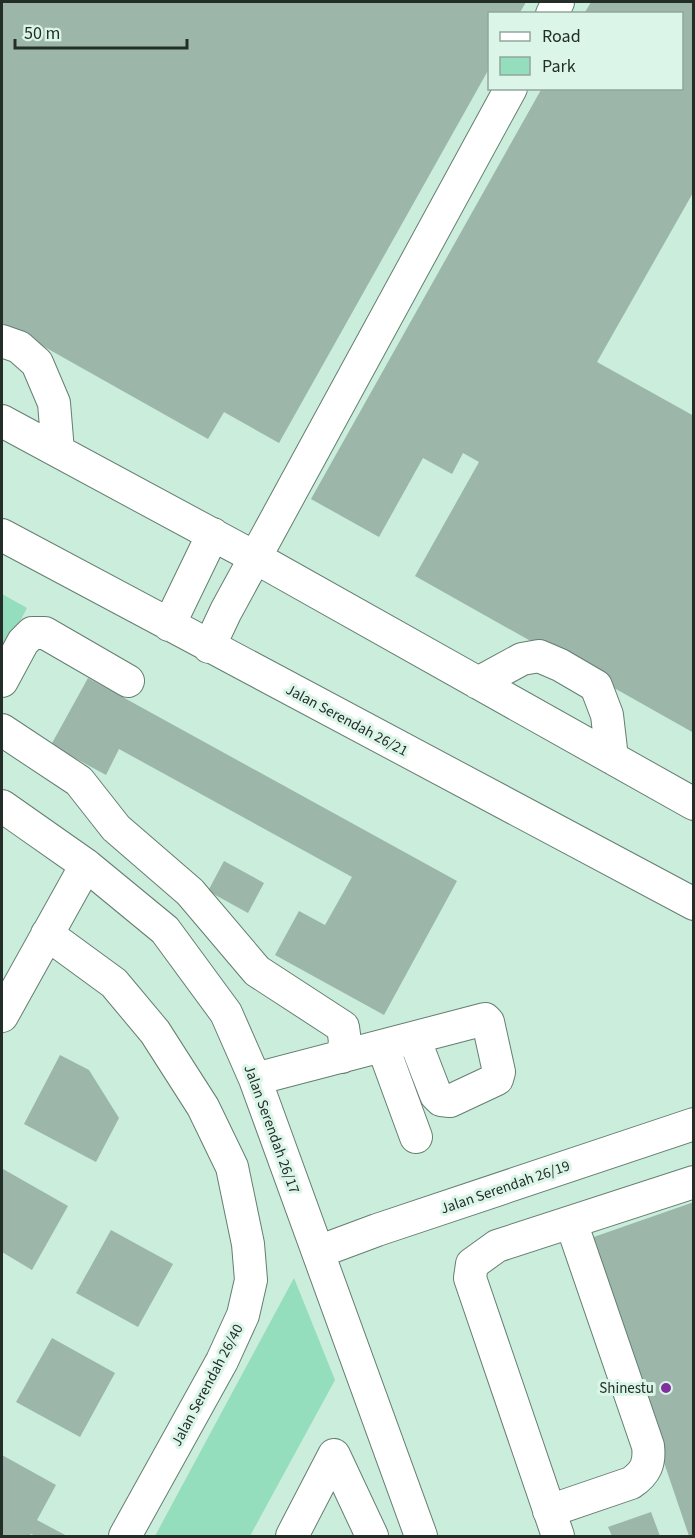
<svg xmlns="http://www.w3.org/2000/svg" width="695" height="1538" viewBox="0 0 695 1538" font-family="'Source Sans 3',sans-serif">
	<style>
		.built { fill: #caeddc; fill-rule: evenodd }
		.green { fill: #94ddbd }
		.building { fill: #9cb6aa }
		.lines { fill: none; stroke-linecap: round; stroke-linejoin: round }
		.minor-casing { stroke: #657e72; stroke-width: 34 }
		.minor { stroke: #fff; stroke-width: 32 }
		.poi-dot { fill: #802f9f; stroke: #dbf6e9; stroke-width: 2 }
		.labels { text-anchor: middle; stroke-width: 6; stroke-linejoin: round; paint-order: stroke }
		.street-label { font-size: 15px; fill: #242e29; stroke: #dbf6e9 }
		.poi-label { font-size: 15px; fill: #242e29; stroke: #dbf6e9; text-anchor: end }
	</style>
	<rect width="100%" height="100%" fill="#dbf6e9"/>
	<path class="built" d="M2,2H693V1536H2ZM490,14H682V88H490Z"/>
	<path class="green" d="M2,594L27,608L2,655Z
		M294,1278L335,1380L250,1536H155Z"/>
	<path class="building" d="M2,2H526L519,14H490V67L279,443L224,412L208,439L2,323Z
		M591,2H694V191L597,362L694,416V733L415,576L479,462L463,453L452,474L423,458L379,537L311,499L542,88H682V14H584Z
		M88,678L457,881L384,1015L275,955L299,911L325,925L352,877L119,749L106,775L51,745Z
		M224,861L264,883L248,913L208,891Z
		M60,1055L89,1070L119,1118L96,1162L24,1124Z
		M3,1169L68,1206L32,1270L2,1252V1172Z
		M694,1202V1536H689L588,1239Z
		M111,1230L173,1264L138,1327L76,1293Z
		M52,1338L115,1373L80,1437L16,1402Z
		M2,1455L56,1485L37,1520L67,1536H36L31,1534L29,1536H2Z
		M651,1512L660,1536H612L608,1527Z"/>
	<g class="lines">
		<g class="minor-casing">
			<path id="minor" d="M552,14L558,2
				M2,341L19,347L37,363L54,403L58,451
				M2,421L256,558L694,804
				M2,535L694,904
				M169,625L213,534
				M209,647L226,611L511,88
				M2,681L23,642L32,633H45L128,681
				M478,683L522,659L539,656L560,665L596,686L607,715L612,758
				M2,730L79,781L116,828L190,892L257,971L343,1027L345,1042L342,1057
				M2,806L86,865L165,930L226,1013L255,1079L421,1536
				M47,934L114,983L155,1032L203,1107L232,1167L248,1244L251,1280L243,1315L222,1361L125,1536
				M2,1016L86,865
				M383,1047L416,1137
				M255,1079L485,1019L488,1022L499,1072L497,1079L450,1101L441,1100L436,1095L414,1038
				M318,1252L377,1230L694,1124
				M549,1511L631,1483C646,1473 650,1463 648,1446L571,1222
				M292,1536L334,1455L372,1536
				M558,1536L470,1278L472,1264L497,1246L694,1182"/>
		</g>
		<use href="#minor" class="minor"/>
	</g>
	<circle class="poi-dot" cx="666" cy="1388" r="6"/>
	<g class="labels">
		<g class="street-label">
			<text transform="translate(347 720) rotate(28)" y="5">Jalan Serendah 26/21</text>
			<text transform="translate(272 1129) rotate(70)" y="5">Jalan Serendah 26/17</text>
			<text transform="translate(505 1187) rotate(-19)" y="5">Jalan Serendah 26/19</text>
			<text transform="translate(207 1385) rotate(-62)" y="5">Jalan Serendah 26/40</text>
		</g>
		<g class="poi-label">
			<text x="654" y="1393">Shinestu</text>
		</g>
	</g>
	<rect width="695" height="1538" fill="none" stroke="#242e29" stroke-width="6"/>
	<rect x="488" y="12" width="195" height="78" fill="#dbf6e9" stroke="#92a69c" stroke-width="1.5"/>
	<rect x="500" y="32" width="30" height="9" fill="#ffffff" stroke="#92a69c" stroke-width="1.5"/>
	<text x="542" y="42" font-size="18" fill="#242e29">Road</text>
	<rect x="500" y="57" width="30" height="18" fill="#94ddbd" stroke="#92a69c" stroke-width="1.5"/>
	<text x="542" y="72" font-size="18" fill="#242e29">Park</text>
	<path d="M15 39v9h172v-9" fill="none" stroke="#242e29" stroke-width="3"/>
	<text x="24" y="39" font-size="18" fill="#242e29" stroke="#dbf6e9" stroke-width="4.5" paint-order="stroke">50 m</text>
</svg>
